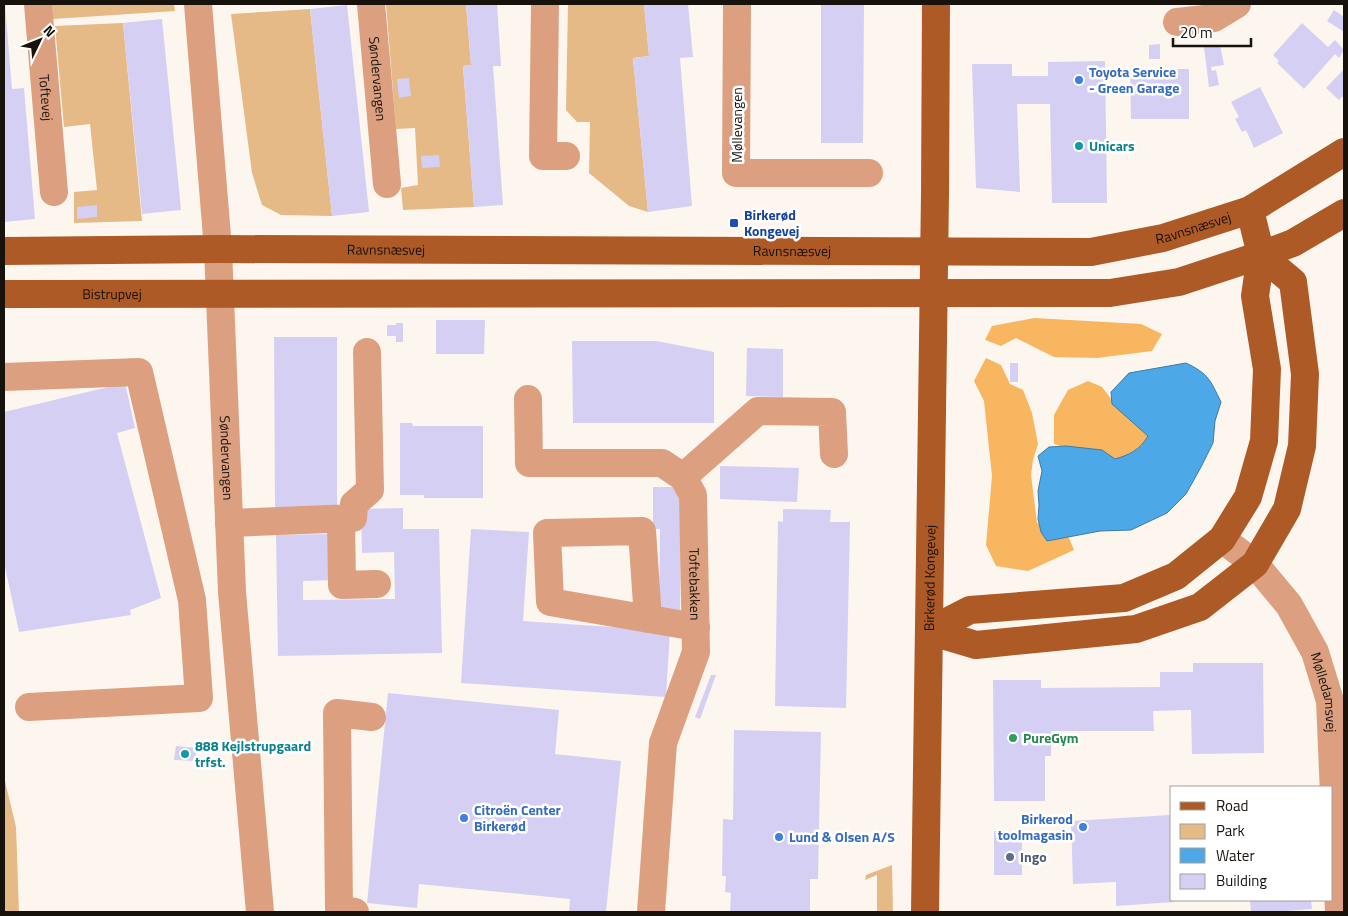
<svg xmlns="http://www.w3.org/2000/svg" width="1348" height="916" viewBox="0 0 1348 916" font-family="'Titillium Web',sans-serif">
	<style>
		.green { fill: #e5ba87 }
		.forest { fill: #f8b661 }
		.water { fill: #4da8e7; stroke: #3d7ba5 }
		.building { fill: #d5cff4 }
		.lines { fill: none; stroke-linecap: round; stroke-linejoin: round }
		.minor { stroke: #dca080; stroke-width: 28 }
		.major { stroke: #ae5a26; stroke-width: 28 }
		.major-bridge { stroke: #ae5a26; stroke-width: 28 }
		.shop-dot { fill: #3f7fe0; stroke: #fff; stroke-width: 2 }
		.culture-dot { fill: #0f9aa8; stroke: #fff; stroke-width: 2 }
		.transit-dot { fill: #1a4fb4; stroke: #fff; stroke-width: 2 }
		.leisure-dot { fill: #2e9e5b; stroke: #fff; stroke-width: 2 }
		.service-dot { fill: #5c6f8a; stroke: #fff; stroke-width: 2 }
		.labels { text-anchor: middle; stroke-width: 5; stroke-linejoin: round; paint-order: stroke }
		.shop-label { font-size: 14px; font-weight: bold; fill: #366cbe; stroke: #fff; text-anchor: start }
		.street-label { font-size: 14px; fill: #18120c; stroke: #fff }
		.culture-label { font-size: 14px; font-weight: bold; fill: #0d838f; stroke: #fff; text-anchor: start }
		.transit-label { font-size: 14px; font-weight: bold; fill: #164399; stroke: #fff; text-anchor: start }
		.leisure-label { font-size: 14px; font-weight: bold; fill: #27864d; stroke: #fff; text-anchor: start }
		.service-label { font-size: 14px; font-weight: bold; fill: #4e5e75; stroke: #fff; text-anchor: start }
	</style>
	<rect width="100%" height="100%" fill="#fcf6ef"/>
	<path class="green" d="M52,4H174L175,11L53,19Z
		M386,4H466L471,65L463,66L474,207L403,210L401,188L418,185L415,128L396,129Z
		M568,4H644L649,56L633,58L648,212L629,206L589,173L590,122H577L566,110Z
		M310,9L332,216L281,215L262,205L252,173L231,14Z
		M123,23L142,221L74,223V192L97,190L90,124L64,127L55,26Z
		M4,777L16,827L19,912H4Z
		M892,865L893,912H877V875L865,880L866,875Z"/>
	<path class="forest" d="M1034,318L1141,324L1162,334L1152,351L1097,358L1054,357L1016,338L1001,346L985,340L992,326Z
		M986,358L1001,365L1010,384L1023,390L1032,413L1038,444L1033,460L1031,475L1037,523L1066,531L1074,550L1028,571L996,566L986,545L992,476L984,401L974,381Z
		M1088,381L1102,387L1112,400L1149,437L1131,455L1109,461L1054,444V415L1068,390Z"/>
	<path class="water" d="M1186,363C1209,374 1210,380 1221,402L1215,421L1213,443L1201,467L1186,494L1167,513L1131,530L1100,531L1047,541L1041,532L1038,519L1039,505L1038,491L1042,471L1038,456L1049,447L1066,446L1102,450L1115,459C1129,455 1140,450 1148,436L1112,404L1111,392L1129,373Z"/>
	<path class="building" d="M4,4H5L12,89L24,88L35,219L4,222Z
		M466,4H497L501,66H493L503,205L474,207L463,66L471,65Z
		M644,4H688L693,57L680,58L692,206L648,212L633,58L649,56Z
		M821,4H864L863,143H821Z
		M347,5L369,212L332,216L310,9Z
		M1334,10L1344,17V32L1327,21Z
		M162,19L181,210L142,214L123,23Z
		M1302,23L1328,47L1335,40L1344,50L1339,58L1335,54L1304,89L1277,63L1279,61L1273,55Z
		M1160,44V59H1149V45Z
		M1220,45L1224,65L1211,67L1212,71L1216,70L1219,85L1209,87L1204,47Z
		M1105,61L1107,203H1052L1050,104H1017L1020,192L976,188L972,64H1012V76H1048V62Z
		M1130,69H1189V119H1131Z
		M1344,69V95L1339,100L1326,88Z
		M409,78L411,96L399,98L397,79Z
		M1260,87L1283,133L1254,148L1246,130L1242,132L1235,119L1239,117L1231,102Z
		M439,155L440,167L422,168L421,156Z
		M97,205V217L77,219V207Z
		M436,320H485L484,354H436Z
		M396,323H403V342H396V336H387V325H396Z
		M274,337H337V508H275Z
		M572,341H656L714,352V423H573Z
		M747,348L783,349V397L746,396Z
		M1010,363H1018V382H1010Z
		M125,383L135,428L117,433L161,598L130,610L131,615L19,632L4,562V412Z
		M400,423H412L413,426H483V498H424V495H400Z
		M720,466L799,468L797,502L720,499Z
		M653,487H681L680,611H659L660,529H653Z
		M403,508V529H439L442,653L278,656L276,535L334,534L335,580L303,581V600L395,599L394,552L362,553L361,509Z
		M783,509L831,510L830,522H850L846,708L775,706L778,521L783,522Z
		M471,529L529,532L523,621L670,631L666,697L461,683Z
		M1193,663H1263L1264,753L1192,754L1191,710L1153,711L1154,731H1051V756H1045V801H994L993,680H1041V688L1160,687V672H1193Z
		M711,675H716L700,719L695,717Z
		M388,693L559,710L555,754L621,761L606,912H569L570,899L419,884L417,908L367,903Z
		M734,730L821,732L818,879H810V912H730L731,893L725,892L726,876H722L723,819L733,820Z
		M176,746L197,748L195,761L174,760Z
		M1170,815L1172,900H1174V902L1116,906V882L1073,884L1071,821Z
		M994,831H1022V875H994Z
		M1250,900H1311L1312,909L1287,911L1286,912H1251Z"/>
	<g class="lines">
		<g class="minor">
			<path id="s1" d="M38,4L54,192"/>
			<path id="s2" d="M198,4L218,249L232,592L260,912"/>
			<path id="s3" d="M371,4L387,184"/>
			<path d="M545,4L543,156H566"/>
			<path d="M737,4L736,173H869"/>
			<path d="M1177,22L1214,18L1237,4"/>
			<path d="M4,377L139,372L192,600L199,698L29,707"/>
			<path id="s4" d="M528,399L529,463H662L683,477L693,495L696,652L663,743L651,912"/>
			<path d="M683,477L758,411L832,412L834,454"/>
			<path d="M341,519L342,585L377,584"/>
			<path d="M229,523L353,518L354,504L370,490L367,352"/>
			<path id="s5" d="M1222,539L1255,564L1289,605L1315,652L1330,701L1339,912"/>
			<path d="M648,619L642,531L547,533L550,602L696,627"/>
			<path d="M355,912L339,909L337,713L372,717"/>
		</g>
		<g class="major">
			<path d="M935,194L936,4"/>
			<path id="s6" d="M4,251L218,249L1091,252L1163,238L1250,210L1344,152"/>
			<path id="s7" d="M4,294L1110,293L1179,282L1261,255L1293,243L1344,213"/>
			<path d="M929,631L976,645L1136,629L1200,607L1255,564L1287,509L1302,446L1305,374L1293,282L1261,255"/>
			<path d="M929,631L970,610L1124,598L1176,576L1222,539L1248,497L1264,441L1267,369L1255,296L1261,255L1250,210"/>
			<path id="s8" d="M925,912L933,340"/>
		</g>
		<path class="major-bridge" d="M933,340L935,194"/>
	</g>
	<g class="shop-dot">
		<circle cx="1079" cy="80" r="5"/>
		<circle cx="464" cy="818" r="5"/>
		<circle cx="1083" cy="827" r="5"/>
		<circle cx="779" cy="837" r="5"/>
	</g>
	<g class="culture-dot">
		<circle cx="1079" cy="146" r="5"/>
		<circle cx="185" cy="754" r="5"/>
	</g>
	<rect class="transit-dot" x="729" y="218" width="10" height="10" rx="2.5"/>
	<circle class="leisure-dot" cx="1013" cy="738" r="5"/>
	<circle class="service-dot" cx="1010" cy="857" r="5"/>
	<g class="labels">
		<g class="shop-label">
			<text x="1089" y="77">Toyota Service<tspan x="1089" dy="16">- Green Garage</tspan></text>
			<text x="474" y="815">Citroën Center<tspan x="474" dy="16">Birkerød</tspan></text>
			<text x="1073" y="824" text-anchor="end">Birkerod<tspan x="1073" dy="16">toolmagasin</tspan></text>
			<text x="789" y="842">Lund &amp; Olsen A/S</text>
		</g>
		<g class="street-label">
			<text dy="5" stroke="none"><textPath href="#s3" startOffset="75">Søndervangen</textPath></text>
			<text dy="5" stroke="none"><textPath href="#s1" startOffset="94">Toftevej</textPath></text>
			<text transform="translate(737 125) rotate(-90)" y="5">Møllevangen</text>
			<text dy="5" stroke="none"><textPath href="#s6" startOffset="1192">Ravnsnæsvej</textPath></text>
			<text dy="5" stroke="none"><textPath href="#s6" startOffset="382">Ravnsnæsvej</textPath></text>
			<text dy="5" stroke="none"><textPath href="#s6" startOffset="788">Ravnsnæsvej</textPath></text>
			<text dy="5" stroke="none"><textPath href="#s7" startOffset="108">Bistrupvej</textPath></text>
			<text dy="5" stroke="none"><textPath href="#s2" startOffset="455">Søndervangen</textPath></text>
			<text dy="5" stroke="none"><textPath href="#s8" startOffset="334">Birkerød Kongevej</textPath></text>
			<text dy="5" stroke="none"><textPath href="#s4" startOffset="332">Toftebakken</textPath></text>
			<text dy="5" stroke="none"><textPath href="#s5" startOffset="190">Mølledamsvej</textPath></text>
		</g>
		<g class="culture-label">
			<text x="1089" y="151">Unicars</text>
			<text x="195" y="751">888 Kejlstrupgaard<tspan x="195" dy="16">trfst.</tspan></text>
		</g>
		<g class="transit-label">
			<text x="744" y="220">Birkerød<tspan x="744" dy="16">Kongevej</tspan></text>
		</g>
		<g class="leisure-label">
			<text x="1023" y="743">PureGym</text>
		</g>
		<g class="service-label">
			<text x="1020" y="862">Ingo</text>
		</g>
	</g>
	<rect width="1348" height="916" fill="none" stroke="#18120c" stroke-width="10"/>
	<rect x="1170" y="786" width="162" height="115" fill="#ffffff" stroke="#a3a09e"/>
	<rect x="1180" y="802" width="25" height="8" fill="#ae5a26" stroke="#a3a09e"/>
	<text x="1216" y="811" font-size="15" fill="#18120c">Road</text>
	<rect x="1180" y="824" width="25" height="15" fill="#e5ba87" stroke="#a3a09e"/>
	<text x="1216" y="836" font-size="15" fill="#18120c">Park</text>
	<rect x="1180" y="848" width="25" height="15" fill="#4da8e7" stroke="#a3a09e"/>
	<text x="1216" y="861" font-size="15" fill="#18120c">Water</text>
	<rect x="1180" y="874" width="25" height="15" fill="#d5cff4" stroke="#a3a09e"/>
	<text x="1216" y="886" font-size="15" fill="#18120c">Building</text>
	<g transform="translate(40 40) rotate(47)" stroke="#ffffff" stroke-width="4" paint-order="stroke">
	<path d="M0-4L9 19L0 12L-9 19Z" fill="#18120c"/>
	<text y="-8" font-size="14" font-weight="bold" text-anchor="middle" fill="#18120c">N</text>
	</g>
	<path d="M1173 38v8h78v-8" fill="none" stroke="#18120c" stroke-width="2.5"/>
	<text x="1180" y="38" font-size="15" fill="#18120c" stroke="#ffffff" stroke-width="4" paint-order="stroke">20 m</text>
</svg>
